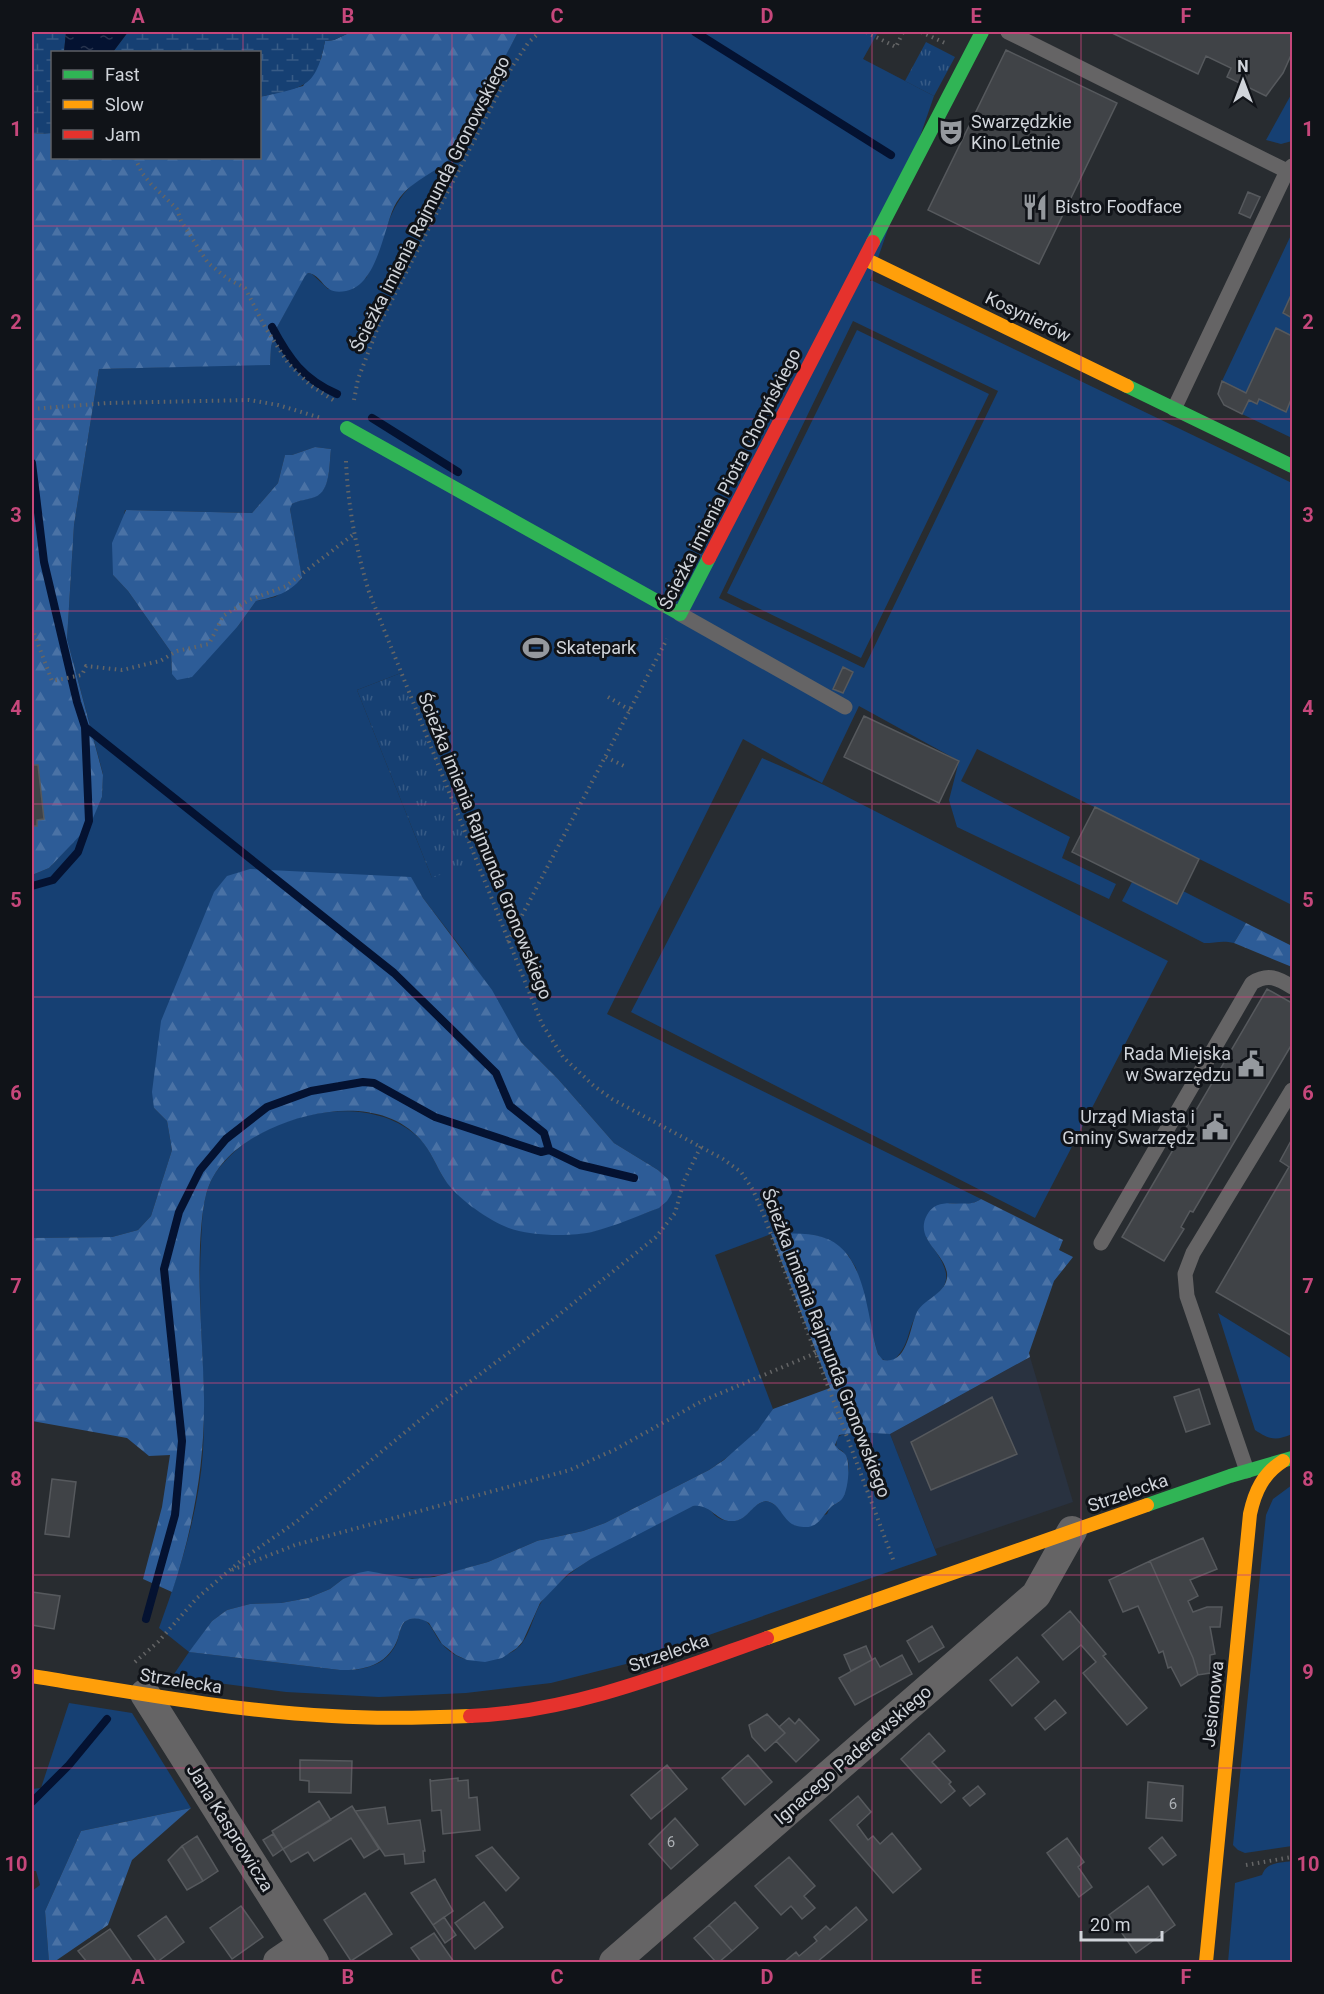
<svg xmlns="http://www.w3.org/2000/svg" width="1324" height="1994" viewBox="0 0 1324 1994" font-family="Roboto,sans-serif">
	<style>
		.built { fill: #293240 }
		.grass { fill: #164073; fill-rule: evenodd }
		.forest { fill: url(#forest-firs) }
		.wetland { fill: url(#wetland-marsh) }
		.park { fill: url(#park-tufts) }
		.water { fill: url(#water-ripples) }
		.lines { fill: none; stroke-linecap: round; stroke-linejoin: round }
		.stream { stroke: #041231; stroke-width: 8 }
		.building { fill: #404347; stroke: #56595d; stroke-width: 1.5 }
		.path { stroke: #646566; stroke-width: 4; stroke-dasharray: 1.5 4.5; stroke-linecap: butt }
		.lane { stroke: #656465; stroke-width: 15 }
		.street { stroke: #656465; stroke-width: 30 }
		.fast { stroke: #30b455; stroke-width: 14 }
		.slow { stroke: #ff9f0a; stroke-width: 14 }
		.jam { stroke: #e5322d; stroke-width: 14 }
		.grid { fill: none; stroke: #c6477b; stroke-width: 1.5; stroke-opacity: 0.55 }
		.labels { text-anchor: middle; stroke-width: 6; stroke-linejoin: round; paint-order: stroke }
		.number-label { font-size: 15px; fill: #acb0b5 }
		.poi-label { font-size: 18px; fill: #d0d4da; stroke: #101318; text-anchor: start }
		.street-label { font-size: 18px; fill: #d0d4da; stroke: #101318 }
		.neatline { fill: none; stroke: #c6477b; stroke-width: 2 }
		.grid-label { font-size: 20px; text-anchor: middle; font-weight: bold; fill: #c6477b }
	</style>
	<defs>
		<pattern id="forest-firs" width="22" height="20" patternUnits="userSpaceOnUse" patternTransform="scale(1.5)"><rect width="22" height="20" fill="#2d5c97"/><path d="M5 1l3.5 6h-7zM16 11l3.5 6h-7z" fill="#4a72a5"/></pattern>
		<pattern id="wetland-marsh" width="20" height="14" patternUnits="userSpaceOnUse" patternTransform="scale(1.5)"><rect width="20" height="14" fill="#164073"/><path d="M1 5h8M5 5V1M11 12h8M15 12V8" fill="none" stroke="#375b86"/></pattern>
		<pattern id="park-tufts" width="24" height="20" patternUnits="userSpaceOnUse" patternTransform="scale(1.5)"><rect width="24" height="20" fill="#164073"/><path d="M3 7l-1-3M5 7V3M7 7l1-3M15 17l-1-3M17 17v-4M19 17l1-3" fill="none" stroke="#375b86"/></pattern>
		<pattern id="water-ripples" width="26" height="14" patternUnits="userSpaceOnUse" patternTransform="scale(1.5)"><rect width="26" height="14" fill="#041231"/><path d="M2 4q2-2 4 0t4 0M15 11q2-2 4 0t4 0" fill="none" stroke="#28344e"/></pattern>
	</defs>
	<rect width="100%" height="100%" fill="#282c30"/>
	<path class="built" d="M1030,1357L1073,1502L935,1549L890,1434Z"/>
	<path class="grass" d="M518,32H878L863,59L934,96L870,281H873L1292,483V905L977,749L961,781L1070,837L1062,858L1116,884L1109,899L957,827L949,800L959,761L859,706L822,783L743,739L607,1014L981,1199C971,1206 961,1204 949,1203L926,1237C936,1254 959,1276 937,1294C930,1300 922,1305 917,1314C906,1332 911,1343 894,1360C885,1363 880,1359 877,1351L856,1268L848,1255L827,1239L814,1235L771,1234L715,1255L773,1409C759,1435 733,1454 709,1470L605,1523L583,1531L537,1541L488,1562L453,1572L421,1579L402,1578L379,1573L343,1579L330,1589L308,1598L281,1603L250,1604L227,1610L212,1621L190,1652L340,1670C363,1671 387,1666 397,1642C400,1634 400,1622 410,1619C430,1613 432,1633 442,1644C448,1651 457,1657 465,1659C472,1660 481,1658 488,1657C495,1656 504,1656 510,1653C532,1643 531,1612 546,1596C584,1554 640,1533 689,1507C710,1499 709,1516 724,1520C748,1526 748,1504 766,1501C781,1504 784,1520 797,1526L827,1514L830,1507L839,1502C843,1489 855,1465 844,1453C842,1450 839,1449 836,1447L837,1438C847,1429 877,1432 890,1434L937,1555L626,1664L551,1683L466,1693L379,1697L286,1692L172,1677L189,1652L159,1628C180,1570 199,1512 203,1451C207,1382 197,1313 201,1244C202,1224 202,1199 211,1181C215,1172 222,1164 229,1157C272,1112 369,1091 418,1137C433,1151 437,1172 450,1186C483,1221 513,1233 559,1234C570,1234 583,1234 594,1231C605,1228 615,1223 626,1220C638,1215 652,1212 663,1205L668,1179L658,1170L614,1143L558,1079L521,1042L466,954L423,898L410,877L154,1108L167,1121L172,1150L151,1216L138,1230L112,1237L32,1238V875L49,868L89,825L102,797L103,774L67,639L74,525L99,369L270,364L271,347L275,331L304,276L308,273L312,274L328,289L366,278C388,240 384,203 423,176L505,56ZM853,321L998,391L864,668L719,598ZM315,447L331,449C329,464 331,491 314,497C306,500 297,500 291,505L290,509L302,579L275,597L256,601L238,626L172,674L171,652L128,591L113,575L125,510L252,513L278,483L285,455H292ZM401,673L432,878L357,690Z
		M1292,93V141L1281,144L1266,140Z
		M1292,233V293L1283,313L1292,318V336L1276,329L1246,393L1222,381Z
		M857,330L989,394L861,658L727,593Z
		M1292,397V438L1242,414L1249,400L1259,399L1285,412Z
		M762,758L824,785L1168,961L1035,1218L631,1012Z
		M1132,882L1176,904L1183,891L1246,923L1234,943C1222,940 1216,943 1204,943L1122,901Z
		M1218,1313L1292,1359V1434C1276,1441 1270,1440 1255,1430Z
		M1292,1485V1846L1245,1853L1238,1850L1233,1845L1266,1515L1273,1499Z
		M69,1703L132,1713L191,1808L81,1831L45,1911L49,1962H32V1891L40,1885L36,1871H32V1789L41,1788Z
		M1292,1861V1962H1228L1235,1883L1262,1875C1267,1862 1279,1863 1292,1861Z"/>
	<path class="forest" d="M351,32H518L455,153C437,175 408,179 394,207C383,231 377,285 346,291C322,296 324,275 308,273L305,276L275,331L271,347L270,365L99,369L74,525L67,639L103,775L102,797L90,825L49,868L32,875V134L52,133V158H260V97L303,86L321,59L325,41L334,40Z
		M315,447L331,449C329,464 331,491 315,497C307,500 299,500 292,504L290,509L302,578C287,594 277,596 256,601L238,626L192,677L177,680L172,674L171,652L128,591L113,575L112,543L126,510L252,513L278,483L285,455H292Z
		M250,869L411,877L423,898L492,990L521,1042L558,1079L614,1143L658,1170L668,1179L672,1193L667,1201L659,1208C638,1216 615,1226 592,1232C569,1237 525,1236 504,1226C484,1217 457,1198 445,1180C436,1166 431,1151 420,1139C383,1098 315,1108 270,1129C242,1142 214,1163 206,1195C202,1211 201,1229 200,1246C198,1297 203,1347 204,1397C205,1464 193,1529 172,1592L143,1579L162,1507L170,1455L149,1456L127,1438L32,1421V1238L112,1237L138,1230L151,1216L172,1150L167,1121L154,1108L152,1092L161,1021L214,892L227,876Z
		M1246,923L1292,946V967L1234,943Z
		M981,1199L1063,1240L1059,1250L1073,1257L1054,1281L1029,1353L1030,1357L890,1434L857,1432L839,1435L835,1445C839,1451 846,1452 847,1458C850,1468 848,1491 842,1499C839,1503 834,1504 831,1507C820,1518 818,1531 797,1526C782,1522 782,1504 766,1501C751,1503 748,1522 731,1521C716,1521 710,1503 693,1506L591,1559L568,1574L540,1603L523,1641L517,1648L502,1658L485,1662L467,1660L456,1655L442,1644L429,1623C423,1619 413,1616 406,1621C401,1624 400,1632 398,1638C389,1664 365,1671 340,1670L189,1652L212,1621L227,1610L250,1604L281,1603L308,1598L330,1589L343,1579L358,1573L368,1571L412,1579L434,1577L488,1562L537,1541L583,1531L605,1523L709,1470L724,1460L758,1430L773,1409L830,1388L771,1234C787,1234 807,1232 822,1237C867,1250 866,1317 878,1354L883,1360C908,1365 909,1328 917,1312C925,1298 949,1293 947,1273C944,1252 914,1239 927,1215C939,1193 965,1211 981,1199Z
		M191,1808L132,1860L108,1925L54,1962H49L45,1911L81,1831Z"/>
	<path class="wetland" d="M32,32H66L64,52H52V133L32,134Z
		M128,32H351L334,40L325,41C316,89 304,87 260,97V52H113Z"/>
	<path class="park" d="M926,42L955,57L934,96L905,81Z
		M401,673L476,861L432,878L357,690Z"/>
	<path class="water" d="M66,32H128L113,52H64Z"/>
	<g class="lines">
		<path class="stream" d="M695,32L891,155
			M272,327C289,359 303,379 337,394
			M372,418L458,472
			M32,463L44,562L77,702L85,727L394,973L496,1073L510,1106L544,1133L549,1150L541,1152L435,1117L374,1083L363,1082L311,1091L267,1107L226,1139L200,1170L179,1212L164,1269L182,1441L175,1515L146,1619
			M32,886L53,880L78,852L89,821L85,727
			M549,1150L580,1165L634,1178
			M32,1802L69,1765L107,1719"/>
	</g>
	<path class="building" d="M1110,32H1292V53L1283,73L1266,96L1227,77L1231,68L1206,56L1198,74Z
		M1006,50L1117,103L1039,264L928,210Z
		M1248,192L1260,197L1250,218L1239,213Z
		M1292,293V318L1283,313Z
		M1276,328L1292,336V397L1286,412L1259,399L1257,404L1249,400L1242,414L1224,405L1218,394L1222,381L1246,393Z
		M843,667L853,672L843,693L833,689Z
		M864,716L959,761L939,803L844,757Z
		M32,765H38L44,819L37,820V826H32Z
		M1095,807L1199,859L1177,904L1072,852Z
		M1267,989L1292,1003V1044L1193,1212L1190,1211L1181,1227L1184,1229L1164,1261L1122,1237Z
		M1292,1139V1336L1216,1292L1289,1167L1280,1161Z
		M1199,1389L1210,1424L1186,1432L1174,1397Z
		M992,1397L1017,1454L931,1490L911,1442Z
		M52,1479L76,1482L69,1537L45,1534Z
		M1203,1538L1217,1569L1190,1580L1198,1596L1188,1601L1193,1612L1207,1607H1222L1220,1627H1210L1215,1654L1210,1655V1673L1198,1675L1193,1658L1150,1561Z
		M1150,1561L1193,1658L1198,1675L1181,1686L1171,1667L1168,1668L1163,1651L1159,1653L1138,1606L1123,1612L1109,1580Z
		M32,1592L60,1596L54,1629L32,1625Z
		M1070,1611L1106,1654L1103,1656L1147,1708L1127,1725L1083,1673L1096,1662L1081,1645L1063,1660L1042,1635Z
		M932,1626L944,1647L919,1662L907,1641Z
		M866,1646L872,1660L851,1671L844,1655Z
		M902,1655L912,1674L855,1705L839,1678L875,1658L880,1667Z
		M1017,1657L1039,1682L1012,1706L990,1680Z
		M1055,1700L1066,1713L1045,1730L1035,1718Z
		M767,1714L785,1733L765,1751L752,1737L749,1725Z
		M789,1718L795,1724L799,1719L819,1740L796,1762L776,1741L785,1733L779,1727Z
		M929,1733L945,1751L932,1762L951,1782L949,1784L955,1791L941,1803L901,1759Z
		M748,1755L772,1782L745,1805L722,1778Z
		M300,1760L352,1761L351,1793L309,1792V1781L300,1780Z
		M667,1765L687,1789L651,1819L631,1795Z
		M458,1778V1781L468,1780L469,1798L477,1797L480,1830L443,1834L441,1810L432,1811L430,1779L431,1781Z
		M1148,1782L1183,1786L1182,1821L1146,1818Z
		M978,1786L985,1794L970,1806L963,1798Z
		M858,1796L871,1812L857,1825L868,1840L873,1836L880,1844L892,1833L921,1869L893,1893L830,1820Z
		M319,1801L331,1820L283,1849L272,1831Z
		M352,1806L379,1849L364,1858L351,1838L314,1861L308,1852L291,1862L283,1849Z
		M385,1807L388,1824L420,1820L425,1851H423L424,1862L405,1864L404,1854L385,1856L355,1811Z
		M675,1818L698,1845L671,1869L649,1844Z
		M273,1834L283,1849L273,1856L263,1840Z
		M197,1836L218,1871L203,1881L182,1846Z
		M1162,1837L1176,1855L1163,1865L1149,1848Z
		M1067,1838L1084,1862L1078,1867L1092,1887L1079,1897L1047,1853Z
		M182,1846L203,1881L187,1890L168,1860Z
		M492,1847L519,1878L506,1891L476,1856Z
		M789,1857L815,1886L804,1896L815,1908L802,1919L791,1906L781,1915L755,1886Z
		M435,1879L453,1911L433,1925L411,1893Z
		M1148,1886L1175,1925L1136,1953L1109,1915Z
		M365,1893L392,1934L351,1961L324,1920Z
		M484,1902L503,1927L475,1949L455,1923Z
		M735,1902L758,1928L732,1951L709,1925Z
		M241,1906L263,1937L232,1959L210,1928Z
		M856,1907L867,1920L817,1962H784L796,1952L799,1956L817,1941L814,1937L826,1926L830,1930Z
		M166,1916L184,1942L157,1962L138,1936Z
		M444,1917L456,1935L445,1943L433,1925Z
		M709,1925L732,1951L719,1962H716L694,1938Z
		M110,1929L133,1962H87L78,1951Z
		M434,1933L454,1962H421L411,1948Z"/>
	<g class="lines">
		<path class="path" d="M866,32L896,47L903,32
			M921,32L945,43
			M135,158L142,173L151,184L177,209L181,221L208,263L228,279L245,288L265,327L288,363L310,385L336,402
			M354,400L358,379L378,327L512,67L528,43L540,32
			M32,409L108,403L249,400L278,405L321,418
			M346,461C348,507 356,549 369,592L542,1024L563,1057L594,1086L612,1099L723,1159L741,1172L753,1190L763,1213L894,1562
			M32,628L52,681L82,675L86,666L122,670L160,661L177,651L209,644L223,616L249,600L286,586L354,534
			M608,697L630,710
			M606,757L626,767
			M508,942L667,639
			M232,1570L295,1545L570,1470L616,1449L702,1401L816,1353
			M135,1662L158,1642L197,1598L244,1558L296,1522L431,1411L551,1321L656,1237L675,1213L684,1181L701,1146
			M1246,1865L1292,1857"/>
		<path class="lane" d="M1008,32L1287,171
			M1174,409L1287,171L1292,166
			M680,614L845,707
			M1101,1243L1252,983C1268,973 1278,978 1292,987
			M1247,1471L1187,1296L1185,1274L1193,1253L1292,1090"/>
		<path class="street" d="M145,1694L314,1962
			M278,1962L303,1945
			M614,1962L1036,1595L1072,1531"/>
		<path class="fast" d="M873,242L982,32
			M1127,386L1292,466
			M347,428L680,614L709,558
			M1147,1505L1230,1476L1292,1458"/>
		<path class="slow" d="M865,259L1127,386
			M767,1638L1147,1505
			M32,1676C131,1692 232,1711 332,1716C378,1719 424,1718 470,1716
			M1206,1962L1250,1514C1255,1491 1263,1474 1283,1461"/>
		<path class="jam" d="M709,558L873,242
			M470,1716C573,1712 671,1672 767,1638"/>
	</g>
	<path class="grid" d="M243,32V52M452,32V1962M662,32V1962M872,32V1962M1081,32V1962M243,158V1962M32,226H1292M32,419H1292M32,611H1292M32,804H1292M32,997H1292M32,1190H1292M32,1383H1292M32,1575H1292M32,1768H1292"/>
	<defs>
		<g id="theatre-bare" transform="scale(2.07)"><path d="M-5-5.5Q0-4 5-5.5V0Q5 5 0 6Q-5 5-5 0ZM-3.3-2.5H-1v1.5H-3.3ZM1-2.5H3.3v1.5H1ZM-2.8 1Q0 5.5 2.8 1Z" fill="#95999e" stroke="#101318" stroke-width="2.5" paint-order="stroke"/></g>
		<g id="restaurant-bare" transform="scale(2.07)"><path d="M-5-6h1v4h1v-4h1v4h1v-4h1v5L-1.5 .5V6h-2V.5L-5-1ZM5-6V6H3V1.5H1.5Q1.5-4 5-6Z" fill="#95999e" stroke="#101318" stroke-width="2.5" paint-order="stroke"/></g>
		<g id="stadium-bare" transform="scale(2.07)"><path d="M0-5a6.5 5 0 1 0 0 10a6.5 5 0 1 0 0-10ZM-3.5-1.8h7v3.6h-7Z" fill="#95999e" stroke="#101318" stroke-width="2.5" paint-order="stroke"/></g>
		<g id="civic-bare" transform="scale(2.07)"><path d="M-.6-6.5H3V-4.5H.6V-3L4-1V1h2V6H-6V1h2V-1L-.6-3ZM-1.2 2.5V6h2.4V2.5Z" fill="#95999e" stroke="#101318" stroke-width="2.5" paint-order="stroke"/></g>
	</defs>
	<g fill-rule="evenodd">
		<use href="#theatre-bare" x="951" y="132"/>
		<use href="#restaurant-bare" x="1035" y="207"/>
		<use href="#stadium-bare" x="536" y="648"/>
		<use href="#civic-bare" x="1251" y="1064"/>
		<use href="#civic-bare" x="1215" y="1127"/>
	</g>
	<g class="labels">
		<g class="number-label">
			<text x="1173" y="1809">6</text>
			<text x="671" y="1847">6</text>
		</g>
		<g class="poi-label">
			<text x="971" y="128">Swarzędzkie<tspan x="971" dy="21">Kino Letnie</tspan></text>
			<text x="1055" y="213">Bistro Foodface</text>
			<text x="556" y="654">Skatepark</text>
			<text x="1231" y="1060" text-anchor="end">Rada Miejska<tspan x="1231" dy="21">w Swarzędzu</tspan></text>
			<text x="1195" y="1123" text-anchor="end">Urząd Miasta i<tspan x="1195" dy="21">Gminy Swarzędz</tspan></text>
		</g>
		<g class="street-label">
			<text transform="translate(430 204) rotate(-63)" y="6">Ścieżka imienia Rajmunda Gronowskiego</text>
			<text transform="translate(1028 317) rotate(26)" y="6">Kosynierów</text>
			<text transform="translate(730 479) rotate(-63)" y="6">Ścieżka imienia Piotra Choryńskiego</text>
			<text transform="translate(485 846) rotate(68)" y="6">Ścieżka imienia Rajmunda Gronowskiego</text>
			<text transform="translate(826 1343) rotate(69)" y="6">Ścieżka imienia Rajmunda Gronowskiego</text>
			<text transform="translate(1128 1493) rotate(-19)" y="6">Strzelecka</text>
			<text transform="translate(669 1653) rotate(-19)" y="6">Strzelecka</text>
			<text transform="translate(181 1681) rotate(9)" y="6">Strzelecka</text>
			<text transform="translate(1213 1704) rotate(-84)" y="6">Jesionowa</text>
			<text transform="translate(853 1755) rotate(-41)" y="6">Ignacego Paderewskiego</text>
			<text transform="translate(230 1828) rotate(58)" y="6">Jana Kasprowicza</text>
		</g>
	</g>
	<rect width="1324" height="1994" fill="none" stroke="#101318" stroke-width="66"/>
	<rect x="51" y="51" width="210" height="108" fill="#101318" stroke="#5d6066" stroke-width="1.5"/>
	<rect x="63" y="70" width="30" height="9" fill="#30b455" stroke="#5d6066" stroke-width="1.5"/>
	<text x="105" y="81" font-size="18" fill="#d0d4da">Fast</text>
	<rect x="63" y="100" width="30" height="9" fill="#ff9f0a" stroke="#5d6066" stroke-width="1.5"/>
	<text x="105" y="111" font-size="18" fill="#d0d4da">Slow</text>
	<rect x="63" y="130" width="30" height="9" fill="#e5322d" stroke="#5d6066" stroke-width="1.5"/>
	<text x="105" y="141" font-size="18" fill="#d0d4da">Jam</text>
	<g transform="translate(1243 81)" stroke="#101318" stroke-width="4.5" paint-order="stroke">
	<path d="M0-4.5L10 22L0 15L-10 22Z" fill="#d0d4da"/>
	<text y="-9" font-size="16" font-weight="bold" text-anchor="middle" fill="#d0d4da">N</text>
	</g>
	<path d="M1081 1931v9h81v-9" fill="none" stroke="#d0d4da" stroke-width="3"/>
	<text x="1090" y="1931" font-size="18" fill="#d0d4da" stroke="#101318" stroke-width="4.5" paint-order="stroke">20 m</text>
	<rect x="33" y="33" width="1258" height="1928" class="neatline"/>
	<g class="grid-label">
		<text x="138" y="23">A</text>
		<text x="348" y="23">B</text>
		<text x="557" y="23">C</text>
		<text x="767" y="23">D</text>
		<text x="976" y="23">E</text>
		<text x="1186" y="23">F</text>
		<text x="16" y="136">1</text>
		<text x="1308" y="136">1</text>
		<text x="16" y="329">2</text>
		<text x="1308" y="329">2</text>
		<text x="16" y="522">3</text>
		<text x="1308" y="522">3</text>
		<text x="16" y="715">4</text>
		<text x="1308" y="715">4</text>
		<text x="16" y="907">5</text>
		<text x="1308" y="907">5</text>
		<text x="16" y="1100">6</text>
		<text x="1308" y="1100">6</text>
		<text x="16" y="1293">7</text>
		<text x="1308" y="1293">7</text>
		<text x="16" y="1486">8</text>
		<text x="1308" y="1486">8</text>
		<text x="16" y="1679">9</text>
		<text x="1308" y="1679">9</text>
		<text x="16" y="1871">10</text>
		<text x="1308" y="1871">10</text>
		<text x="138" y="1984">A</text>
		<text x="348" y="1984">B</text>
		<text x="557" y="1984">C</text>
		<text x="767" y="1984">D</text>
		<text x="976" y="1984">E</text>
		<text x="1186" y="1984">F</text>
	</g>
</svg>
